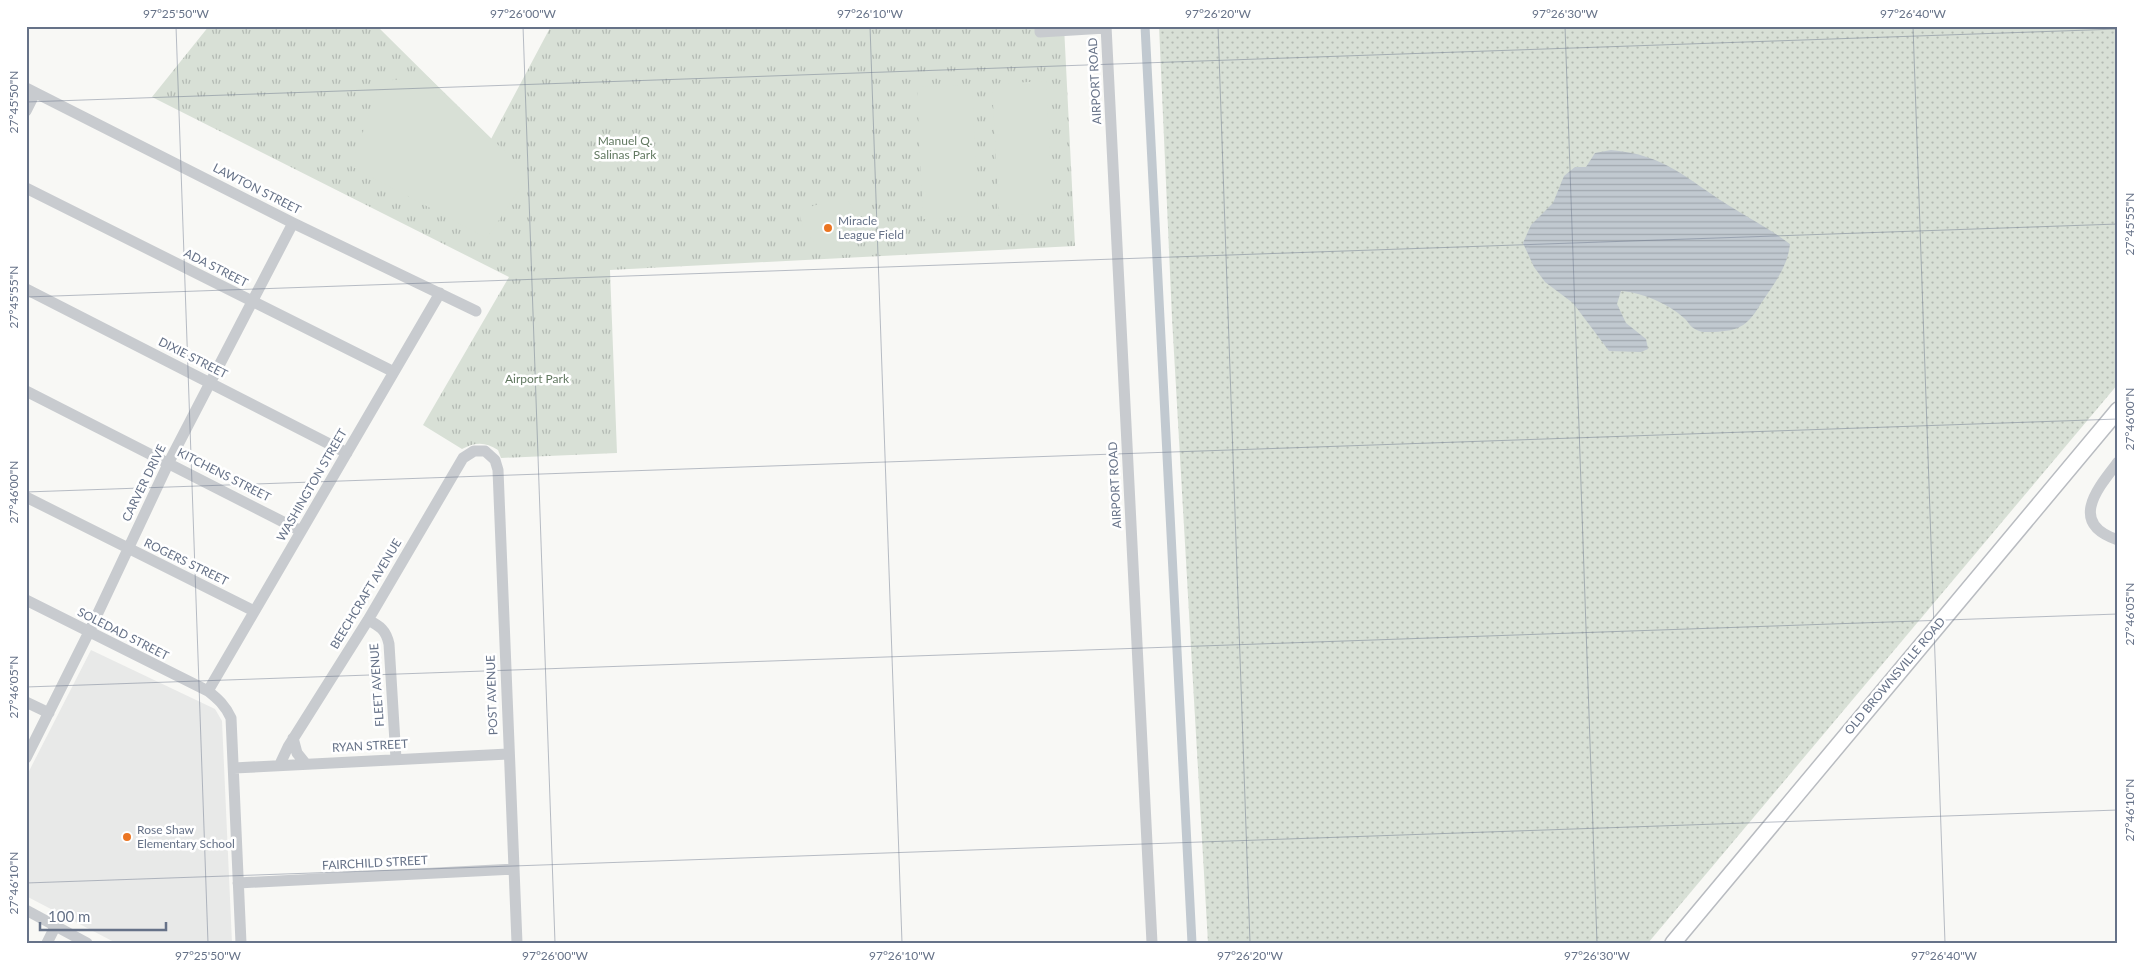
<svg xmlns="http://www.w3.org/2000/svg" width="2144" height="969" viewBox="0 0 2144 969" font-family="Lato,sans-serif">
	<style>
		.built { fill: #e8e9e8 }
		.grass { fill: url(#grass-dots) }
		.park { fill: url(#park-tufts) }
		.pitch { fill: #d8e0d6 }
		.water { fill: url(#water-rules) }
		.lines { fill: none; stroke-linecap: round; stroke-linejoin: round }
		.canal { stroke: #c1c9d0; stroke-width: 9 }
		.major-casing { stroke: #b9bcc1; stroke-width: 18 }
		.minor { stroke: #c8cbcf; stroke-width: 11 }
		.major { stroke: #fff; stroke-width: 15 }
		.ticks { fill: none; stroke: #667288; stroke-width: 1; stroke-opacity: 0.45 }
		.poi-dot { fill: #eb7522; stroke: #fff; stroke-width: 2 }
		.labels { text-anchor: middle; stroke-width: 5; stroke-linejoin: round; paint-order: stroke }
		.street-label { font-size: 12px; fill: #667288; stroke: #fff }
		.park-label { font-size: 12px; fill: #627961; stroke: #fff }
		.poi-label { font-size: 12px; fill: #667288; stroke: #fff; text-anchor: start }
		.neatline { fill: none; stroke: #667288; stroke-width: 2 }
		.ticks-label { font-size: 12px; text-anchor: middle; fill: #667288 }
	</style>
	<defs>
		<pattern id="grass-dots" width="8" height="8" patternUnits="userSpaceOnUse" patternTransform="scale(1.25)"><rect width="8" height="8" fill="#d8e0d6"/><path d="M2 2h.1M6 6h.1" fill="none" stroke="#b3bab3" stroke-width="1.8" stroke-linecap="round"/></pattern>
		<pattern id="park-tufts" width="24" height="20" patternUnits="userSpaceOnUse" patternTransform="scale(1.25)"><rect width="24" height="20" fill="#d8e0d6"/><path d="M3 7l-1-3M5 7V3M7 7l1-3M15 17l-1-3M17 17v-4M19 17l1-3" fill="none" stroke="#b3bab3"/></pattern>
		<pattern id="water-rules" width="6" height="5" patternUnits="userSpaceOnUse" patternTransform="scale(1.25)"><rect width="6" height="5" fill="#c1c9d0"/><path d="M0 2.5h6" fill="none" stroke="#a1a8af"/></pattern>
	</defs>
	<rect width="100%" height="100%" fill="#f8f8f5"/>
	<path class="built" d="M91,650L215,709L222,721L232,943H116L26,896V777Z"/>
	<path class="grass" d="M1159,26H2118V384L1648,943H1208L1172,318Z"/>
	<path class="park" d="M209,26H377L491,139L551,26H1064L1075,246L610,270L617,453L501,458L498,450C485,442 476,442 462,449L423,425L509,277L152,97Z"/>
	<path class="pitch" d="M428,77L529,175L487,238L351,166L381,81Z
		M1046,81L1053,213L999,216L992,84Z
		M972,85L978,216L923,219L917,87Z
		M847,201L852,205L853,231L846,255C820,254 802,236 799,210L823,203Z"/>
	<path class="water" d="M1611,150C1666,155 1685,178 1728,205C1749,218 1770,229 1790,244C1788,266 1774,284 1762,302C1748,325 1741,331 1713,332C1706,332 1701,333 1695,329C1690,327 1688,321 1684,318C1667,303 1644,293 1621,291L1617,304L1626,323L1646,339L1648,349L1641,352L1609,351L1573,303L1545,282L1534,267L1523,243L1531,225L1553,203L1564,176L1575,167H1586L1595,153Z"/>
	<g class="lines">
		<path class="canal" d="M1145,26L1192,943"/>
		<g class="major-casing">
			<path id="major" d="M1673,943L2118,410"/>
		</g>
		<path class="minor" d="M1040,26V32L1106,28
			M1106,26L1152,943
			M26,88L293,223L476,311
			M26,111L35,93
			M26,188L394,372
			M26,289L347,453
			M26,391L301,531
			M2118,462C2097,489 2068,523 2118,540
			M26,497L254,611
			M26,600L208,691C218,699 225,705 231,718L241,943
			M368,620C380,626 386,630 389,644L396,759
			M208,691L440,293
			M26,702L49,713
			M293,738L297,753L305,763
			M26,758L89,632L169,462L293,223
			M280,764L288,747L368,620L463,458L474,451H485L495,460L498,470L517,943
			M234,768L508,754
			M238,883L514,869
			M26,910L87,943
			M47,943L56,925"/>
		<use href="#major" class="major"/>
	</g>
	<path class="ticks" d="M176,26L208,943M523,26L555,943M870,26L902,943M1218,26L1250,943M1565,26L1597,943M1913,26L1945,943M26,102L2118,29M26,297L2118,224M26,492L2118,419M26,687L2118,614M26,883L2118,810"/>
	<g class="poi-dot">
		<circle cx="828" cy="228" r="5"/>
		<circle cx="127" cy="837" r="5"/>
	</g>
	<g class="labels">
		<g class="street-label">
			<text transform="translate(1095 81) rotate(-93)" y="4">AIRPORT ROAD</text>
			<text transform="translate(257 189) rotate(27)" y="4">LAWTON STREET</text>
			<text transform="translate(216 268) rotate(27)" y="4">ADA STREET</text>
			<text transform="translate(193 358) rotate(27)" y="4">DIXIE STREET</text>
			<text transform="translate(224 475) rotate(27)" y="4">KITCHENS STREET</text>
			<text transform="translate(144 483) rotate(-64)" y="4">CARVER DRIVE</text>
			<text transform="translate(312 485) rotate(-60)" y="4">WASHINGTON STREET</text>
			<text transform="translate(1115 485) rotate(-93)" y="4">AIRPORT ROAD</text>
			<text transform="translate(186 562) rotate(26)" y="4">ROGERS STREET</text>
			<text transform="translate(366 594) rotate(-59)" y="4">BEECHCRAFT AVENUE</text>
			<text transform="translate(123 634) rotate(27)" y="4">SOLEDAD STREET</text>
			<text transform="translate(1895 676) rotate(-50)" y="4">OLD BROWNSVILLE ROAD</text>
			<text transform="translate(377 685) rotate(-94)" y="4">FLEET AVENUE</text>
			<text transform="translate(492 695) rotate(-92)" y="4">POST AVENUE</text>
			<text transform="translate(370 746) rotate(-3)" y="4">RYAN STREET</text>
			<text transform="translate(375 863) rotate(-3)" y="4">FAIRCHILD STREET</text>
		</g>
		<g class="park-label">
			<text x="625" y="145">Manuel Q.<tspan x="625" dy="14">Salinas Park</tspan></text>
			<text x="537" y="383">Airport Park</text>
		</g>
		<g class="poi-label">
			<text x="838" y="225">Miracle<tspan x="838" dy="14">League Field</tspan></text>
			<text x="137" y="834">Rose Shaw<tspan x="137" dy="14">Elementary School</tspan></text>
		</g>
	</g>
	<rect width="2144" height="969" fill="none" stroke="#ffffff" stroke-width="55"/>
	<path d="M40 922v8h126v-8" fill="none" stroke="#667288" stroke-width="2.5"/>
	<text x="48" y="922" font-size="15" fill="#667288" stroke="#ffffff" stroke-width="4" paint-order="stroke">100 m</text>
	<rect x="28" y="28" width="2088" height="914" class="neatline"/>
	<g class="ticks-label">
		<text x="176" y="18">97°25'50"W</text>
		<text x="523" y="18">97°26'00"W</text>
		<text x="870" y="18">97°26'10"W</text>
		<text x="1218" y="18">97°26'20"W</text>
		<text x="1565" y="18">97°26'30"W</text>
		<text x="1913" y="18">97°26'40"W</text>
		<text transform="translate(14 102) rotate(-90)" y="4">27°45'50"N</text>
		<text transform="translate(2130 224) rotate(-90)" y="4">27°45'55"N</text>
		<text transform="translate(14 297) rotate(-90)" y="4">27°45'55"N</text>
		<text transform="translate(2130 419) rotate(-90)" y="4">27°46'00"N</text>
		<text transform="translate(14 492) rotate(-90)" y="4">27°46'00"N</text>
		<text transform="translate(2130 614) rotate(-90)" y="4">27°46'05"N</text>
		<text transform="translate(14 687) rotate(-90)" y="4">27°46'05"N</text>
		<text transform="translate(2130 810) rotate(-90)" y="4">27°46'10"N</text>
		<text transform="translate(14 883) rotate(-90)" y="4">27°46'10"N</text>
		<text x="208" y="960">97°25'50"W</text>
		<text x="555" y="960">97°26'00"W</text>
		<text x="902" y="960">97°26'10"W</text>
		<text x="1250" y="960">97°26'20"W</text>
		<text x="1597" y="960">97°26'30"W</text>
		<text x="1944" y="960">97°26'40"W</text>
	</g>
</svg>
